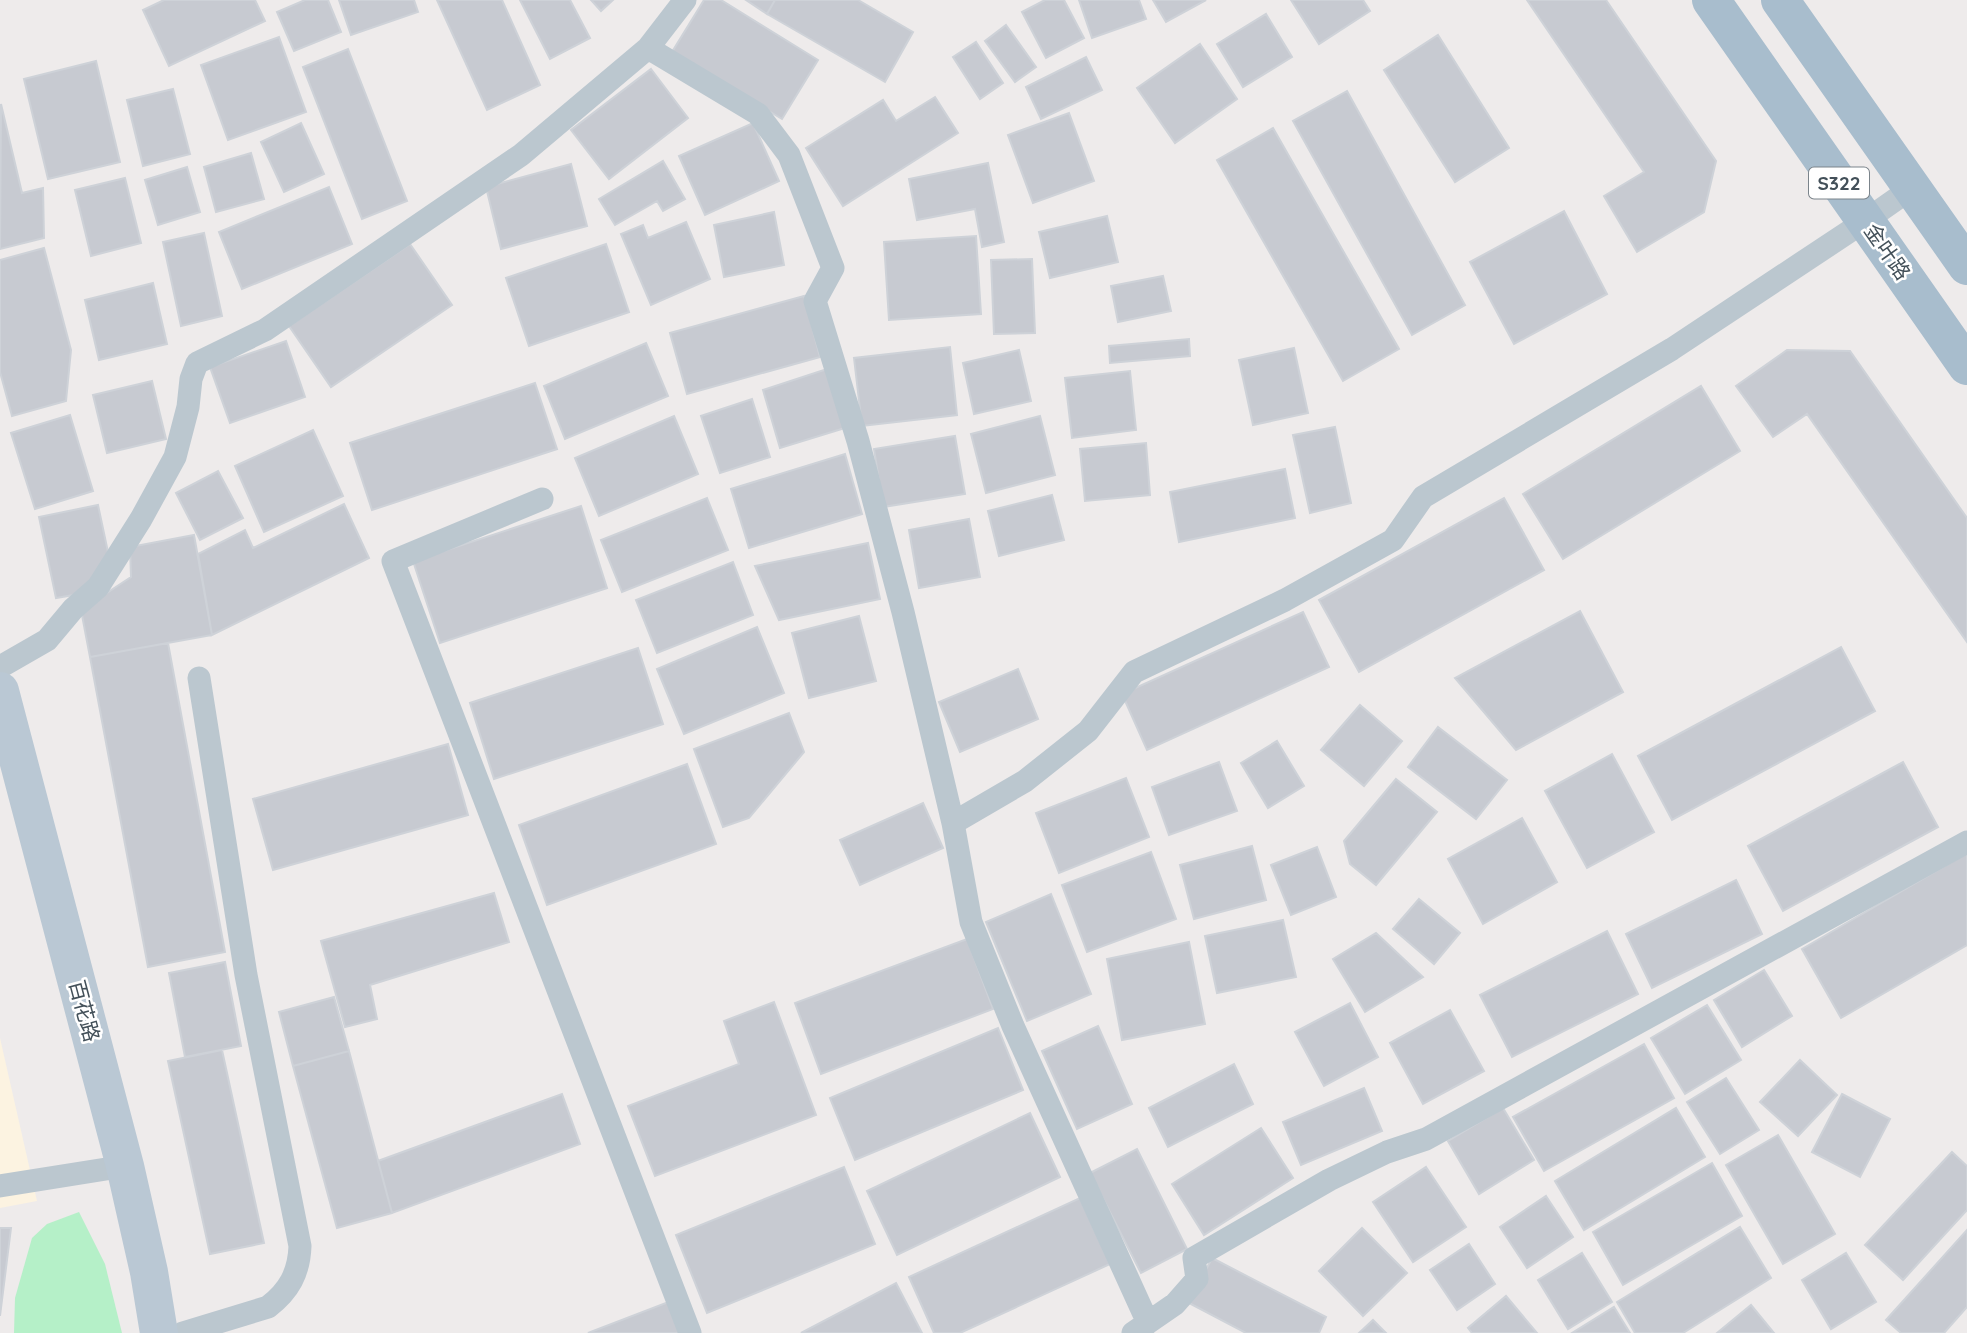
<svg xmlns="http://www.w3.org/2000/svg" width="1967" height="1333" viewBox="0 0 1967 1333" font-family="Quicksand,'Noto Sans SC',sans-serif">
	<style>
		.commercial { fill: #fcf3e1 }
		.green { fill: #b5f0c8 }
		.building { fill: #c7cad1; stroke: #ced2d8; stroke-width: 2 }
		.lines { fill: none; stroke-linecap: round; stroke-linejoin: round }
		.lane { stroke: #bbc7cf; stroke-width: 23 }
		.secondary { stroke: #bac8d4; stroke-width: 38 }
		.primary { stroke: #a8bdcd; stroke-width: 38 }
		.labels { text-anchor: middle; stroke-width: 5; stroke-linejoin: round; paint-order: stroke }
		.shield { fill: #fff; stroke: #7b848b; stroke-width: 2 }
		.shield-label { font-size: 19px; font-weight: bold; fill: #435059 }
		.street-label { font-size: 21px; fill: #435059; stroke: #fff }
	</style>
	<rect width="100%" height="100%" fill="#eeebeb"/>
	<path class="commercial" d="M0,1038L37,1201L0,1208Z"/>
	<path class="green" d="M79,1212L105,1264L122,1333H14L15,1298L32,1238L47,1224Z"/>
	<path class="building" d="M164,0H255L265,21L169,66L143,10Z
		M305,0H328L341,32L294,51L277,12Z
		M339,0H414L418,12L351,35Z
		M437,0H502L540,85L487,110Z
		M520,0H570L590,38L550,59Z
		M591,0H613L601,11Z
		M704,0H721L818,60L782,119L672,52Z
		M746,0H775L767,14Z
		M775,0H858L913,32L885,82L767,14Z
		M1045,0H1064L1084,38L1046,58L1022,12Z
		M1079,0H1139L1146,19L1092,38Z
		M1153,0H1206L1166,22Z
		M1291,0H1363L1370,11L1319,44Z
		M1527,0H1606L1716,161L1704,212L1637,252L1604,196L1644,172Z
		M1266,14L1292,57L1243,87L1217,44Z
		M1006,25L1036,67L1015,82L985,41Z
		M1438,35L1509,148L1455,182L1384,70Z
		M279,37L306,112L228,140L201,65Z
		M976,42L1003,83L980,99L953,57Z
		M1200,44L1237,99L1175,143L1137,88Z
		M348,49L407,201L362,219L303,67Z
		M1086,57L1102,90L1041,119L1026,87Z
		M96,61L120,162L48,179L24,79Z
		M651,69L688,118L609,179L571,130Z
		M173,89L190,154L143,166L127,100Z
		M1347,91L1465,305L1412,335L1293,121Z
		M935,97L958,133L843,206L806,148L883,100L896,121Z
		M1,104L22,193L43,188L44,238L0,249Z
		M1069,113L1094,181L1033,203L1008,135Z
		M301,123L324,174L284,192L261,142Z
		M753,123L779,181L705,215L679,156Z
		M1273,128L1399,349L1343,381L1217,160Z
		M251,153L264,199L216,212L204,167Z
		M663,161L685,199L663,211L657,201L615,225L599,199Z
		M988,163L1004,242L982,247L975,209L917,220L909,179Z
		M571,164L587,226L501,249L486,187Z
		M187,167L200,212L158,225L145,180Z
		M125,178L141,243L91,256L75,190Z
		M329,187L352,244L242,289L219,232Z
		M1564,211L1607,294L1514,344L1470,262Z
		M774,212L784,265L724,277L714,225Z
		M1107,216L1118,262L1050,278L1039,232Z
		M686,222L710,279L651,305L621,234L643,225L648,238Z
		M204,233L222,316L181,326L163,242Z
		M976,236L981,314L889,320L884,242Z
		M410,244L452,305L331,387L289,326Z
		M606,244L629,312L529,346L506,278Z
		M44,248L71,350L66,401L12,416L0,372V260Z
		M1032,259L1035,333L994,334L991,260Z
		M1163,276L1171,311L1118,322L1111,286Z
		M153,283L167,344L99,360L85,300Z
		M804,296L820,357L687,394L670,333Z
		M1189,339L1190,356L1110,363L1109,346Z
		M286,341L305,397L230,423L210,367Z
		M646,343L668,396L565,439L544,386Z
		M950,347L957,415L862,426L854,358Z
		M1294,348L1308,413L1253,425L1239,360Z
		M1019,350L1031,401L974,414L963,363Z
		M1787,350L1850,351L1967,518V642L1807,414L1773,437L1736,386Z
		M830,368L848,427L780,448L763,390Z
		M1130,371L1136,430L1072,438L1065,378Z
		M152,381L166,439L107,453L93,395Z
		M535,383L557,449L372,510L350,443Z
		M1701,386L1740,451L1563,559L1523,494Z
		M752,399L770,457L720,473L701,416Z
		M70,415L93,491L35,509L11,433Z
		M674,416L698,474L599,516L575,458Z
		M1040,416L1055,475L986,493L971,434Z
		M1335,427L1351,503L1310,513L1293,435Z
		M313,430L343,496L264,532L235,466Z
		M955,436L965,494L883,507L874,449Z
		M1146,443L1150,495L1085,501L1080,449Z
		M845,454L862,514L749,548L731,489Z
		M1285,469L1295,518L1179,542L1170,492Z
		M218,471L243,518L200,540L176,493Z
		M1052,495L1064,540L999,556L988,511Z
		M707,498L728,550L622,592L601,540Z
		M1504,498L1544,570L1359,672L1319,600Z
		M344,504L369,558L212,635L198,554L245,530L253,548Z
		M98,505L108,552L85,593L56,598L39,517Z
		M581,506L607,588L440,643L413,561Z
		M969,519L980,577L919,588L909,530Z
		M194,535L212,635L90,657L81,610L131,577L130,547Z
		M868,543L880,599L779,620L755,566Z
		M733,562L753,615L657,653L636,600Z
		M1580,611L1623,692L1516,750L1455,678Z
		M1303,612L1329,667L1147,750L1122,694Z
		M859,616L876,681L809,698L792,633Z
		M757,627L784,693L684,734L657,669Z
		M168,643L225,952L148,967L90,657Z
		M1841,647L1875,711L1672,820L1638,756Z
		M638,648L663,724L494,779L470,703Z
		M1018,669L1038,719L960,752L939,702Z
		M1360,705L1402,741L1364,786L1321,750Z
		M789,713L804,752L749,818L723,827L694,749Z
		M1438,727L1507,780L1476,819L1408,767Z
		M1277,741L1304,786L1268,808L1241,763Z
		M448,744L468,815L273,870L253,799Z
		M1612,754L1654,832L1587,868L1545,791Z
		M1219,762L1237,811L1169,835L1152,787Z
		M1903,762L1938,827L1783,911L1748,846Z
		M687,764L716,844L547,905L519,825Z
		M1126,778L1149,837L1059,873L1036,813Z
		M1396,779L1437,812L1376,885L1350,864L1344,841Z
		M923,803L943,848L860,885L840,840Z
		M1522,818L1557,882L1483,924L1448,859Z
		M1252,846L1266,900L1194,919L1180,865Z
		M1317,847L1336,897L1291,915L1271,865Z
		M1151,852L1176,919L1087,952L1062,885Z
		M1967,853V945L1841,1018L1802,949Z
		M1736,880L1762,934L1652,988L1626,934Z
		M494,893L509,942L370,985L377,1019L345,1027L321,941Z
		M1051,894L1091,994L1027,1021L986,922Z
		M1419,899L1460,933L1434,964L1393,929Z
		M1283,920L1296,977L1217,993L1205,936Z
		M1607,931L1638,994L1512,1057L1480,995Z
		M1376,933L1423,977L1365,1012L1333,959Z
		M967,939L993,1009L821,1074L795,1003Z
		M1189,942L1205,1024L1122,1040L1107,959Z
		M225,962L241,1046L185,1057L169,973Z
		M1764,970L1792,1016L1742,1047L1714,1000Z
		M334,997L349,1051L293,1066L279,1012Z
		M774,1002L816,1115L655,1176L628,1106L739,1064L724,1021Z
		M1350,1003L1378,1057L1324,1086L1295,1032Z
		M1707,1005L1741,1060L1685,1094L1651,1038Z
		M1450,1010L1484,1071L1423,1104L1390,1043Z
		M1098,1026L1132,1104L1077,1129L1042,1051Z
		M998,1028L1023,1090L855,1160L830,1098Z
		M1644,1044L1674,1098L1544,1171L1513,1117Z
		M222,1050L264,1243L210,1254L168,1061Z
		M349,1051L392,1213L337,1228L293,1066Z
		M1800,1060L1837,1095L1798,1136L1760,1102Z
		M1234,1064L1253,1104L1168,1147L1149,1108Z
		M1726,1078L1759,1130L1720,1154L1687,1102Z
		M1364,1088L1382,1131L1301,1165L1283,1122Z
		M562,1094L580,1144L392,1213L378,1161Z
		M1842,1094L1890,1119L1860,1177L1812,1152Z
		M1503,1108L1534,1160L1479,1194L1448,1141Z
		M1676,1108L1705,1157L1584,1230L1555,1181Z
		M1030,1113L1060,1177L897,1255L867,1191Z
		M1261,1128L1293,1178L1204,1235L1172,1184Z
		M1778,1135L1835,1234L1783,1264L1726,1165Z
		M1137,1149L1187,1249L1141,1273L1090,1173Z
		M1952,1152L1967,1166V1210L1903,1280L1865,1245Z
		M1712,1163L1742,1216L1623,1285L1593,1232Z
		M844,1167L875,1244L707,1313L676,1235Z
		M1426,1167L1466,1227L1413,1262L1373,1202Z
		M1546,1196L1573,1237L1527,1268L1500,1227Z
		M1080,1198L1110,1264L960,1333H934L909,1277Z
		M1740,1227L1771,1278L1683,1333H1635L1617,1302Z
		M0,1228H11L0,1316Z
		M1362,1228L1407,1273L1363,1316L1319,1271Z
		M1967,1230V1307L1944,1333H1901L1886,1320Z
		M1469,1244L1495,1284L1457,1310L1430,1270Z
		M1582,1253L1612,1302L1568,1329L1538,1280Z
		M1846,1253L1876,1302L1831,1329L1802,1280Z
		M1212,1258L1326,1317L1319,1333H1246L1189,1303Z
		M896,1283L922,1333H801Z
		M1506,1296L1537,1333H1472L1468,1328Z
		M671,1301L683,1333H588Z
		M1751,1305L1774,1333H1717Z
		M1614,1307L1630,1333H1572Z
		M1373,1320L1386,1333H1359Z"/>
	<g class="lines">
		<path class="lane" d="M648,48L758,114L789,155L833,268L815,301L858,441L903,612L953,823L971,922L1013,1026L1148,1323
			M542,499L393,561L690,1333
			M0,667L47,640L73,609L98,587L141,519L175,457L188,407L191,379L197,363L265,330L521,155L648,48L685,0
			M953,823L1025,781L1088,731L1134,672L1285,600L1393,540L1423,497L1672,349L1865,221L1912,188
			M0,1186L125,1166
			M183,1333L268,1307C289,1291 299,1273 300,1246L246,975L199,678
			M1133,1333L1175,1304L1197,1279L1194,1258L1329,1180L1387,1152L1426,1139L1967,842"/>
		<path class="secondary" d="M0,691L125,1166L149,1272L159,1333"/>
		<path class="primary" d="M1711,0L1967,366
			M1780,0L1967,266"/>
	</g>
	<g class="labels">
		<rect class="shield" x="1809" y="167.5" width="60" height="31" rx="5"/>
		<g class="shield-label">
			<text x="1839" y="190">S322</text>
		</g>
		<g class="street-label">
			<text transform="translate(1887 252) rotate(55)" y="7">金叶路</text>
			<text transform="translate(84 1011) rotate(75)" y="7">百花路</text>
		</g>
	</g>
</svg>
